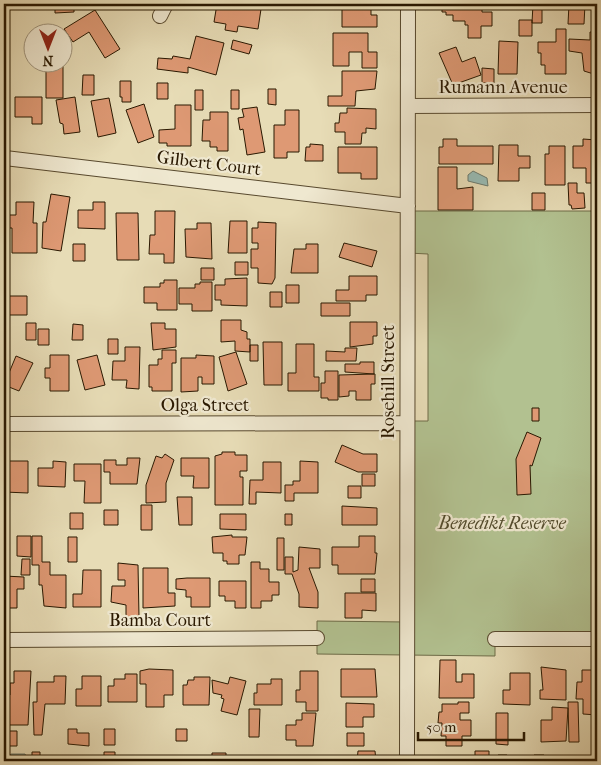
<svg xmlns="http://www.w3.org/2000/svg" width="601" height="765" viewBox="0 0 601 765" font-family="'IM FELL French Canon',serif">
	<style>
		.green { fill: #b2c190; stroke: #6e6c48 }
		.water { fill: #97bab3; stroke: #6b796c }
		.building { fill: #de9974; stroke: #291801 }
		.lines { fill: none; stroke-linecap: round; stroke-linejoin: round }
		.minor-casing { stroke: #58492e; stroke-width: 16 }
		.minor { stroke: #efe8d0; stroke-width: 14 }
		.labels { text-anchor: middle; stroke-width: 4.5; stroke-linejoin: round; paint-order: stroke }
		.street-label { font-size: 18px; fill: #291801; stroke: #efe8d0 }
		.park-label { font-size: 18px; font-style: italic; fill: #524b2c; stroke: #efe8d0 }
	</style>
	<rect width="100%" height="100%" fill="#e7dcb6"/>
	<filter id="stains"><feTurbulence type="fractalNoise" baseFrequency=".004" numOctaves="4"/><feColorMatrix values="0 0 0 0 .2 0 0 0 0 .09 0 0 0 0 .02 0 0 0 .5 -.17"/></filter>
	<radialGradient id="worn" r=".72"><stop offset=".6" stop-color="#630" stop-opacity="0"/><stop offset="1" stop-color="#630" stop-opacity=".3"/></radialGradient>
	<path class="green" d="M408,211H597V639L495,640V656L317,654V621L407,622V421H428V254L408,253Z"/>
	<path class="water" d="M473,171L487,178L488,186L468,181V175Z
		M11,754H25L29,761H7L8,756Z"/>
	<path class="building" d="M55,4H74V12L55,13Z
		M217,4L261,9L258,29L238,26L237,32L225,30L226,24L214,22Z
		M342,4H359V9H371V15H377V27H342Z
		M442,4H482V12H492V26H481V38H468V25H465V21H453V15H446V12H442Z
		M533,4H542V23H532Z
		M569,4H585L584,24H568Z
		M95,10L120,49L105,58L89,32L73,42L64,29Z
		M519,20H532V36H519Z
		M556,29H566V74H545V65H541V53H538V42H556Z
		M590,32H597V75L584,71L582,53L569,51V39L590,40Z
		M333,33H368V52H377V68H362V52H349V66H333Z
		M196,36L224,43L216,75L188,67V73L157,69L158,58L172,59L173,56L190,59Z
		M233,40L252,45L249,54L231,49Z
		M499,41L518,42L517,74H498Z
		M456,47L462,62L475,57L481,75L453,85L439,53Z
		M46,64H63V98H46Z
		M482,68L494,69V83H482Z
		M342,71H377L375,89L356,91L355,106H328V96H342Z
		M83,75H94V95H82Z
		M120,81H131V102H122V97H120Z
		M157,83H168V99H157Z
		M268,89H276V105L268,104Z
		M195,90H203V110H195Z
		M231,90H239V109H231Z
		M15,97H42V124H32V117H15Z
		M75,97L80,132L64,134L63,124L60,123L56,100Z
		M109,98L116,133L98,137L91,101Z
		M144,104L154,137L138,143L126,110Z
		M175,105H191V146H167V143H159V130L175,129Z
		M257,107L265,152L247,155L243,129L240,130L238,118L244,117L242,109Z
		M347,108L376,109V129L366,128V133H362L361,144H345V132H335V123H339L340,113H347Z
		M285,110H299V152H287V158H274V125H285Z
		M210,112H228V151H217V147H210V141H202L203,120H210Z
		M443,139H457V146H493V164H439V147H443Z
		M583,139L597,140V183H586V168H573V146H583Z
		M310,144L323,145V161H305L306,147H310Z
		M499,145H518V156H530V168H519V181H498Z
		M549,146H565V185H545V154H549Z
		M338,147H377V179H361V173H338Z
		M438,167H457V189L473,187V210H438Z
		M568,183H577V193H584L585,208L572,209L571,205H569Z
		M532,193H545V210H532Z
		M51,194L70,197L61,251L42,248L43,222H46Z
		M16,202H34L33,223H37V253H12V228H5V215H16Z
		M93,202H105V229L78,228V210H93Z
		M155,211H175L174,263H164V254H149L150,235H155Z
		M116,213H138L139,260H117Z
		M230,221H247V253H228Z
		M258,222L276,223L275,278L272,284L258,283V268H251V249H258V243H252V228H258Z
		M197,223H211L212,259L186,257L185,229H197Z
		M344,243L377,251L372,267L339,257Z
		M73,244H85V261H73Z
		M306,244H318V273H291L294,249H306Z
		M235,262H248V275H235Z
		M201,268H214V280H201Z
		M349,276H377V295H366V301H336V290H349Z
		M247,278V306L221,305V300H215V285H225V279Z
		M164,280H177V310H157V303H144V287H160V283H164Z
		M200,282H212V311H192V304H179V288H195V284H200Z
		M286,285H299V303H286Z
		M270,292H282V307H270Z
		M4,296H27V315H4Z
		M321,303H350V316H321Z
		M221,320H241V330L247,332V339H250V352L235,351V341L221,342Z
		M350,322H377V336H373V344L350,347Z
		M26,323H36V340H26Z
		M151,323H165V329H176V347L153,350Z
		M73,324L83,325V340H72Z
		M38,329H49V345H38Z
		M108,339H118V354H108Z
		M263,342H282V385H264Z
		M296,344H314V377H319V391H288V373H296Z
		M250,345H258V361H250Z
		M125,347H140L139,389L126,388L127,380H112L113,361H125Z
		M345,348H357L356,361H326V351L345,352Z
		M162,350H176V363H172V391H152V387H149V365H158V359H162Z
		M236,352L247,384L228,391L219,357Z
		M50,355H69V391H50V378H45V368H50Z
		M97,355L105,385L85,390L77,360Z
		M196,355L214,356V384H202V377H198V391L181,392V358H196Z
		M16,356L33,363L19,391L4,385Z
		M360,362H374V374L345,372V364H360Z
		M325,371H338V400H328V398H321V383H325Z
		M375,374V384H371V400H356V391H349V396L339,397V375Z
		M532,408H539V421H532Z
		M527,432L541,438L532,466L530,465L531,494L517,495L516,459Z
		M342,445L363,454H377V472H358L335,462Z
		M222,452H235V455H247V471H240V477H243V505H215V456L222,454Z
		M165,454L174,460L166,483V502L146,503V485L156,456L162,458Z
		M127,458H140L137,484H110V472H104V460H116V465H127Z
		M181,458H209V488H193L194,476H181Z
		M4,461H28V493L4,492Z
		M53,461L66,462L65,487L38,486V468H53Z
		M300,461L318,462V493H294V501H285V485H293V481H300Z
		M263,462H281V493L256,492V504H249L250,480H263Z
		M74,464H101V503H84L85,481H74Z
		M362,474H375V486H362Z
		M348,486H361V498H348Z
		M177,497H192V525H179Z
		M4,500H5V523H4Z
		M141,505H152V530H141Z
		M342,506L377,508V525H342Z
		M104,510H118V525H104Z
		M70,513H83V529H70Z
		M220,514H246V530L220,529Z
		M285,514H292V525H285Z
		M232,535V537H247L245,555H239V564H227V561H223V553H213L212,537Z
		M17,536H31V557L17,556Z
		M32,536H42V562H50V575H66V608L44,606L42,585H39V565H32Z
		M359,536H375V553H377L375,574H338V565H332V547H359Z
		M68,537H77V562H68Z
		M277,538H284V570H277Z
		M299,547L320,549V568H309L318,592V608L299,607V594L292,574H285V557H293V572L298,570Z
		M22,559H30V575H21Z
		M251,562H260V569H269V582H279V595H272V601H261V608H251Z
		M118,563L138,565L139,617H126V605L111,602L112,586H125V580H118Z
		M143,568H168V593H175V606L143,608Z
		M83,570H101V607H73V594H82Z
		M4,576L24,577V589H17V608H4Z
		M187,578H210V607H191V597H186V590L176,589V579Z
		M361,579H375V592H361Z
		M219,581H246V608H235V601H225V596H219Z
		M345,593H376V611L362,610V618H345Z
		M440,660H456V682H462V674H474V698H439Z
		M541,667L566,670V700L540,699V690H543Z
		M149,669L173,670V695H164V707H146V684H140V671Z
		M341,669H375L377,697H341Z
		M582,670H597V715L583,714V699H576L577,682H582Z
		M14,671H31L28,725H4V705H6V695H10V683H14Z
		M300,671H318V711H306V702H296V690H300Z
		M510,673H530V705L503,704V690H510Z
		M125,674H137V702H108V686H114V679H125Z
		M54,676H66L65,704H45L42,735H34L33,702H37V682H54Z
		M82,676H101V706H76V689H82Z
		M194,677H210L209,705H183V685H187L188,680H194Z
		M230,677L246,681L237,715L221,711L224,699L221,698L222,695L213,693L212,680L228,684Z
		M271,679H282V705H254V693H257V684H271Z
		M458,702H469V713H460V720H471V736H462V746H446V736H441L442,723H438L439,712H442V704H458Z
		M568,702H578L579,742H569Z
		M346,703L374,704V717H363V727H346Z
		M552,707L568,708L566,741L541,742V720H552Z
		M249,709H260L259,737H249Z
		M302,713H316L313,746H296V740H286V725H296V720H302Z
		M496,713H508V745L496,744Z
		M68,729H77V733H89V746L68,744Z
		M104,729H115V745H104Z
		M176,729H187V741H176Z
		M4,731H17V746H4Z
		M347,733H364V746H347Z
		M358,751H375L376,761H336H357Z
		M475,751H489V761H475Z
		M32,752H40V761H32Z
		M104,752H115V761H104Z
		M212,753H226V761H212Z
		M498,755H507V761H498Z
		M534,755H544V761H534Z
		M140,756H151V761H140Z
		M444,760H471V761H444Z"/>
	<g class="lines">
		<g class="minor-casing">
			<path id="minor" d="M160,16L166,4
				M408,106L597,105
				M5,158L408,206
				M4,424L407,423
				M495,639H597
				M4,640L317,638
				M407,761L408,4"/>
		</g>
		<use href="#minor" class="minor"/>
	</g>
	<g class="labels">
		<g class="street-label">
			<text x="503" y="93">Rumann Avenue</text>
			<text transform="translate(209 163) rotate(7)" y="6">Gilbert Court</text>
			<text transform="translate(388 382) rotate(-90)" y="6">Rosehill Street</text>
			<text x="205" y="411">Olga Street</text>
			<text x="160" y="626">Bamba Court</text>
		</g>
		<g class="park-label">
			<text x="502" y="529">Benedikt Reserve</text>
		</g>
	</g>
	<rect width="601" height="765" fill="none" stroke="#e7dcb6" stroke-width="20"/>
	<rect x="5" y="5" width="591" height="755" fill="none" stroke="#291801" stroke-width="2.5"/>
	<rect x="10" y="10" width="581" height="745" fill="none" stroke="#291801"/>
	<g transform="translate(48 48) rotate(180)"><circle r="24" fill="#efe8d0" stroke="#a0957d"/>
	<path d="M0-4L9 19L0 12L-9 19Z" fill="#8f2418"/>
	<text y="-8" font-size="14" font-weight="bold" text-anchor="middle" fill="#291801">N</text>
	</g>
	<path d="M418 732v8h106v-8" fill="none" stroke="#291801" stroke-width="2.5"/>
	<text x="426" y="732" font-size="15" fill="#291801" stroke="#efe8d0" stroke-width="4" paint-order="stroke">50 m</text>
	<rect width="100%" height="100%" filter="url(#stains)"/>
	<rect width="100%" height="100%" fill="url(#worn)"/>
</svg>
